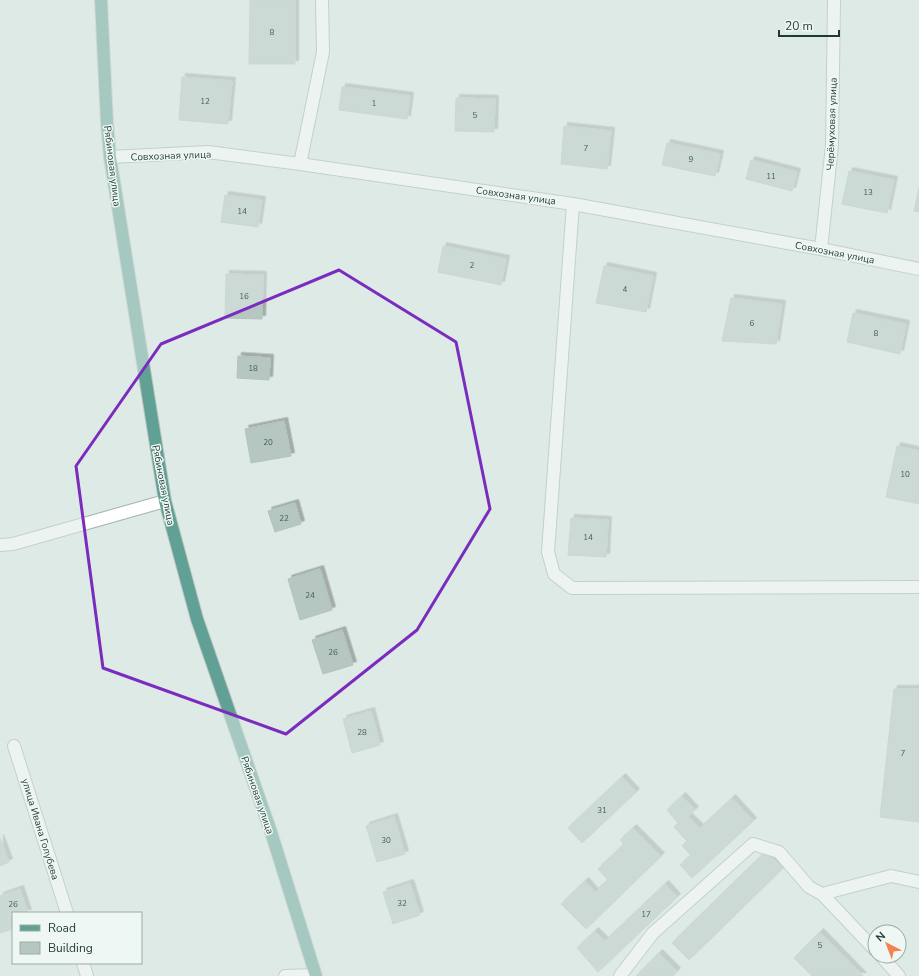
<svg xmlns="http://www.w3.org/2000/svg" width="919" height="976" viewBox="0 0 919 976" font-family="'Nunito Sans',sans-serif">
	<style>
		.building { fill: #b6c7c1; stroke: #b0c3bd; filter: url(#shadow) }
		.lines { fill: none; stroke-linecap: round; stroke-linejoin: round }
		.minor-casing { stroke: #a1b2ac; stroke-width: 14 }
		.major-casing { stroke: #bcc4c2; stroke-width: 14 }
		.minor { stroke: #fff; stroke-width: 12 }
		.major { stroke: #61a094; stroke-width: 12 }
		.marked { fill: none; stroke: #7b2cbf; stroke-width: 3; stroke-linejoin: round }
		.labels { text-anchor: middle; stroke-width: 3; stroke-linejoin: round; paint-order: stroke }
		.number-label { font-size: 8px; fill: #455d57 }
		.street-label { font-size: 10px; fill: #1f3a34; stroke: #eef7f3 }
	</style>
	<defs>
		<filter id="shadow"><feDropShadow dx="3.5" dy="-3.5" stdDeviation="0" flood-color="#0004"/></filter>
	</defs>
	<rect width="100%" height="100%" fill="#deeae5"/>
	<path class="building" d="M250,0H295V64H249Z
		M182,77L232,81L228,124L179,120Z
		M342,87L410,96L407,119L339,110Z
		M456,98L495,99L494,132L455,131Z
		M564,126L611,131L607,169L561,164Z
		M667,143L720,154L715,176L662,165Z
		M751,160L797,172L792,191L746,179Z
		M849,171L894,180L887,213L842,204Z
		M919,188V212L914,211Z
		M225,195L262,200L258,227L221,222Z
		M443,246L506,259L501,285L438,272Z
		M604,266L653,276L646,312L596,303Z
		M226,274L263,275L262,319L225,318Z
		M731,298L782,304L776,344L722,341Z
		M853,313L906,324L900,354L847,342Z
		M238,356L270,358L269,380L237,378Z
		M284,421L291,456L251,463L245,429Z
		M897,446L919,451V504L886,497Z
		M295,503L301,524L275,532L268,511Z
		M571,518L608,520L606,557L568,555Z
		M320,569L332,610L300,620L288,579Z
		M342,630L353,665L323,674L312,640Z
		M894,689H919V822L880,817Z
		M371,711L380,745L352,753L343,719Z
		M622,777L636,792L582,843L568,828Z
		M682,796L695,810L688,816L700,828L732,798L753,821L692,878L680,865L691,855L682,846L687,841L674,827L678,823L667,810Z
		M394,817L405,854L377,862L366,826Z
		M633,828L661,856L586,929L561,904L585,881L595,892L608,880L598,869L624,844L620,840Z
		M0,838L9,862L0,866Z
		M766,851L783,868L689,960L672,943Z
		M410,883L420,915L393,924L383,892Z
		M665,884L677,897L598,972L577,948L595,931L605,941Z
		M20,889L28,913H13V929L0,933V896Z
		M820,932L863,976H812L794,958Z
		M659,953L677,971L673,976H636Z"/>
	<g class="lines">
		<g class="minor-casing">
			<path id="minor" d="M110,157L208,152L300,164L573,204L821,249L919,269
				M300,164L323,52L322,0
				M573,204L548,552L554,574L572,588L919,587
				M821,249L832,145L834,0
				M0,545L13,544L165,501
				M14,746L67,913
				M822,894L875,950
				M881,956L899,976
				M83,963L87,976
				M285,976L316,975
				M620,976L653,933L753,844L779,852L809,887L822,894L891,876L919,882"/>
		</g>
		<g class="major-casing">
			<path id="major" d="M101,0L107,123L110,157L165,501L197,619L271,832L316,976"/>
		</g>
		<use href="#minor" class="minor"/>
		<use href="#major" class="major"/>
	</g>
	<path d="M0 0H919V976H0ZM339,270L456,342L490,509L417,630L286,734L103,668L76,466L161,344Z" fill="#deeae5" fill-opacity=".55" fill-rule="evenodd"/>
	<path class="marked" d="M339,270L456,342L490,509L417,630L286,734L103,668L76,466L161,344Z"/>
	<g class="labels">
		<g class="number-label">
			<text x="272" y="35">8</text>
			<text x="205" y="104">12</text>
			<text x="374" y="106">1</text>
			<text x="475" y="118">5</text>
			<text x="586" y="151">7</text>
			<text x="691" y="162">9</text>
			<text x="771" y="179">11</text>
			<text x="868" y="195">13</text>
			<text x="242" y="214">14</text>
			<text x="472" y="268">2</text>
			<text x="625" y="292">4</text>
			<text x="244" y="299">16</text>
			<text x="752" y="326">6</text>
			<text x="876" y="336">8</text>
			<text x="253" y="371">18</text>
			<text x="268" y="445">20</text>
			<text x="905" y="477">10</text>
			<text x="284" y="521">22</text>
			<text x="588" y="540">14</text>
			<text x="310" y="598">24</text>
			<text x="333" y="655">26</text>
			<text x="362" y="735">28</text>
			<text x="903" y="756">7</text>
			<text x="602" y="813">31</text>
			<text x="386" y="843">30</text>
			<text x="402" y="906">32</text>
			<text x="13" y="907">26</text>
			<text x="646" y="917">17</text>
			<text x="820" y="948">5</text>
		</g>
		<g class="street-label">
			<text transform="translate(831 124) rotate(-88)" y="4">Черёмуховая улица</text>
			<text transform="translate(171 155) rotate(-2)" y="4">Совхозная улица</text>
			<text transform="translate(113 166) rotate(83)" y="4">Рябиновая улица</text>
			<text transform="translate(516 195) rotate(8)" y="4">Совхозная улица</text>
			<text transform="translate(835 252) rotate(11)" y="4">Совхозная улица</text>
			<text transform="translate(164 485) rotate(79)" y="4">Рябиновая улица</text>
			<text transform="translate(258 795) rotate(71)" y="4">Рябиновая улица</text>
			<text transform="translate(41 829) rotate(73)" y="4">улица Ивана Голубева</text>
		</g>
	</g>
	<rect x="12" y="912" width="130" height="52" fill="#eef7f3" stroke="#9baba7"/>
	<rect x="20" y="925" width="20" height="6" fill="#61a094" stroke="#9baba7"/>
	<text x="48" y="932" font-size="12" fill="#1f3a34">Road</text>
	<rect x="20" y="942" width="20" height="12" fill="#b6c7c1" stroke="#9baba7"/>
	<text x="48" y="952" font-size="12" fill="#1f3a34">Building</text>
	<g transform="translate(887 944) rotate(318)"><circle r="19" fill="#eef7f3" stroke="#9baba7"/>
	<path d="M0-3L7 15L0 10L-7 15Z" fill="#f48352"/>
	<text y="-6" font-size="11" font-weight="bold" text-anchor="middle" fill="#1f3a34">N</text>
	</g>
	<path d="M779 30v6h60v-6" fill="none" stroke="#1f3a34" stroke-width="2"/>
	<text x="785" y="30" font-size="12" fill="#1f3a34" stroke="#eef7f3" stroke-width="3" paint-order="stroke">20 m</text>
</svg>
